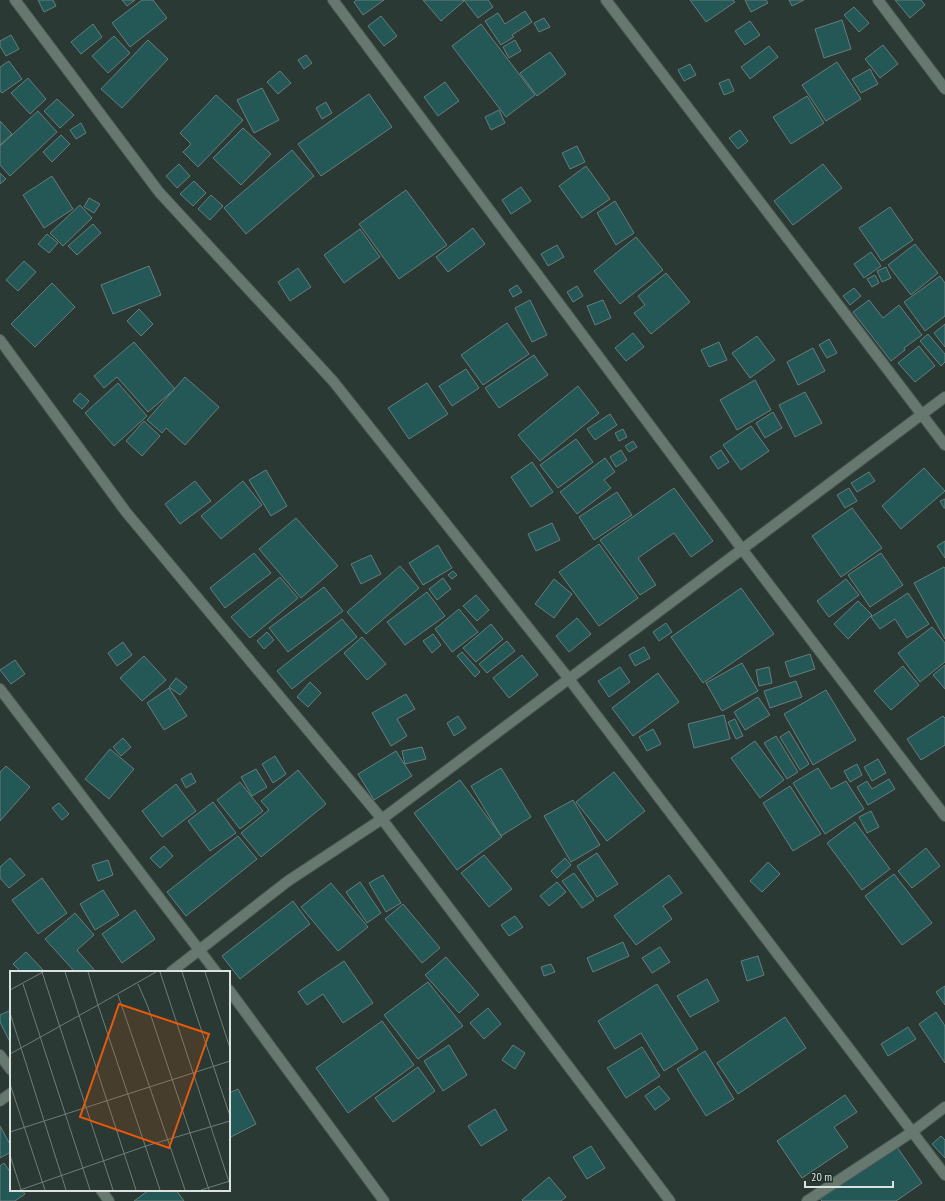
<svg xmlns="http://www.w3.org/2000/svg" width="945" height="1201" viewBox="0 0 945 1201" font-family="'PT Sans Narrow',sans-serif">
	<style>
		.building { fill: #235857; stroke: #697c7b }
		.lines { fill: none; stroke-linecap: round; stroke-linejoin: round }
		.street-casing { stroke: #4a5752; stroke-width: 12 }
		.street { stroke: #677871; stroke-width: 10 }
		.inset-road { fill: none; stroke: #707d78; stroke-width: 1 }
		.view { fill: #e8590c; fill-opacity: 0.15; stroke: #e8590c; stroke-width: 2 }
		.inset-edge { fill: none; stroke: #dae3df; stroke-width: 2 }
	</style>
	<rect width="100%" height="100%" fill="#2a3933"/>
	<path class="building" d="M38,0H53L56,6L44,12Z
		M122,0H135L127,6Z
		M142,0H153L167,18L130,47L112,23Z
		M356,0H384L363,15L354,2Z
		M423,0H463L464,1L441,21Z
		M464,0H488L493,7L478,18Z
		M690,0H733L735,2L706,22Z
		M745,0H766L768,3L751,12Z
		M789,0H804L792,6Z
		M895,0H921L925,5L910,18Z
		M854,7L869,23L859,32L844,15Z
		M525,11L532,22L512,35L514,37L501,45L485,21L498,13L505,24Z
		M381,16L397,36L384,46L368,26Z
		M544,18L550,27L539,32L534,23Z
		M842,20L851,49L824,58L815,29Z
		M750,21L760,35L745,45L735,31Z
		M93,24L102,37L81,54L71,42Z
		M481,24L535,95L506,117L452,46Z
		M11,35L19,49L6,56L0,46V41Z
		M114,36L130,53L108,73L92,56Z
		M148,40L168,59L122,108L101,89Z
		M515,40L521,51L509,58L503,47Z
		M883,45L898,64L880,78L865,59Z
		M769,46L778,57L750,79L741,67Z
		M550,52L566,74L537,96L520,73Z
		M306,55L312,63L304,69L298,60Z
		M9,61L22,79L2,93L0,91V67Z
		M837,62L861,99L826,121L802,85Z
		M690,64L696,75L684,81L678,70Z
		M870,69L878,84L861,93L852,79Z
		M280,71L291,83L278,94L267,82Z
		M28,78L46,99L30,114L11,93Z
		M729,79L734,91L724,95L719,83Z
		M445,82L459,101L438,116L424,97Z
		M262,88L279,120L254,133L237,100Z
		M369,94L392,127L321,176L298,144Z
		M216,95L243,120L198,167L183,152L191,144L180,133Z
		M807,96L824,123L791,144L773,117Z
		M57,99L74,115L60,128L44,111Z
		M326,102L332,113L322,119L316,108Z
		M499,110L505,123L491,130L485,117Z
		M38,111L57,132L10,176L0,165V146Z
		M0,121L12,134L0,145Z
		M81,123L86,133L76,139L70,130Z
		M243,128L271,154L241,185L213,158Z
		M740,130L748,141L738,149L729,138Z
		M61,135L70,144L52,162L43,152Z
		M577,146L585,162L570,169L562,153Z
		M292,150L314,176L246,234L224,208Z
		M179,164L190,176L177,188L166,176Z
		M823,164L842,188L793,225L774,201Z
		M586,166L610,199L582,218L559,186Z
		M0,173L6,179L0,184Z
		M52,176L73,209L44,228L23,195Z
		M194,181L206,193L193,206L180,194Z
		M521,187L531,201L511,214L502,200Z
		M406,190L447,245L399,279L359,224Z
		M211,195L223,206L210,220L198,209Z
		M89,198L100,204L94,213L84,207Z
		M615,201L634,233L616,245L597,213Z
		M80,205L92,218L63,246L50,233Z
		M890,207L913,240L882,261L859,228Z
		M93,224L101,233L77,255L68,246Z
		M473,228L485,244L448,272L436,257Z
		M360,229L380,257L344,283L324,255Z
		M47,234L58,243L49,253L38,244Z
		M636,237L663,270L620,304L594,271Z
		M915,244L938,273L911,295L888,265Z
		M557,245L564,257L548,266L541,254Z
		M871,252L881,266L864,278L854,264Z
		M24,261L36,272L18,291L6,280Z
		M149,266L161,295L113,314L101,285Z
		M886,267L891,278L882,282L877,271Z
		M298,268L311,287L290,301L278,282Z
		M666,273L690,302L651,334L634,313L645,305L638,296Z
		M875,275L879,283L872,287L867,279Z
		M940,276L945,283V316L925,331L904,302Z
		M52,283L75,307L35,347L11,324Z
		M517,285L522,292L513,297L509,290Z
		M577,286L583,296L573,302L567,292Z
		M854,288L861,296L850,305L843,296Z
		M530,300L547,335L532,342L515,308Z
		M603,300L611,318L595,325L587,306Z
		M869,300L883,318L899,305L922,335L904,348L905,350L891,361L853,312Z
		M139,309L153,324L141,336L127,321Z
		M507,323L529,354L483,385L461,355Z
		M945,324V347L934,333Z
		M633,333L644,347L626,361L615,348Z
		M928,334L945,354V362L941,366L920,341Z
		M757,336L775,360L750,378L732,353Z
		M829,339L837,353L827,358L819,345Z
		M134,342L175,389L148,412L117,377L104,388L94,376Z
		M719,342L727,360L709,367L701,350Z
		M919,346L935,366L915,382L898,363Z
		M813,348L825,371L798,385L787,362Z
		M534,355L548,375L499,408L485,388Z
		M466,369L479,388L452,406L439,386Z
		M185,377L219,407L185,445L166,428L162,433L147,420Z
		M755,380L771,410L737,430L720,400Z
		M118,383L147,416L114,446L85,413Z
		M427,383L448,414L409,439L388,408Z
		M578,386L599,413L540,461L518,435Z
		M805,392L822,423L795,437L779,405Z
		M80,393L89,401L82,409L73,401Z
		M773,412L782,428L765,438L756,423Z
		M610,414L617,425L595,440L587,429Z
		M144,421L160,436L142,456L126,441Z
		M751,426L769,451L741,470L723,445Z
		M623,429L627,437L619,441L615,433Z
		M576,439L593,462L558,488L540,465Z
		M633,441L637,447L629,452L625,446Z
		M621,450L627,460L616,467L610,457Z
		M721,450L729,462L718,469L710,457Z
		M605,458L615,472L604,480L611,488L577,514L560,492Z
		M532,462L553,492L531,507L511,477Z
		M924,468L945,491L901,529L882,506Z
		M266,470L287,506L271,516L249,480Z
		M869,472L875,481L857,492L851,483Z
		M195,481L211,501L180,524L165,504Z
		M243,481L262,505L221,539L201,516Z
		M674,488L713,541L691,557L674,533L638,558L656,585L640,595L600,540Z
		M849,488L857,501L845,508L837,495Z
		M617,492L632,515L594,540L579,517Z
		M945,499V508H944L940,501Z
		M852,508L882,548L841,577L812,536Z
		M296,518L338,566L301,598L259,549Z
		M552,523L560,540L536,551L528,534Z
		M945,541V558L937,546Z
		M599,544L638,598L599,626L559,572Z
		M438,545L452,568L423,585L409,563Z
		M254,553L271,573L225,608L210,588Z
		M881,553L903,585L870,607L848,575Z
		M371,555L381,574L361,584L351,564Z
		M400,566L419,588L366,634L347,612Z
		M944,567L945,568V639L914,583Z
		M453,571L457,575L452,579L448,575Z
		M280,577L298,598L250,638L231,617Z
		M443,578L451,589L437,600L429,589Z
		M554,579L572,594L554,618L535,604Z
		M846,579L859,595L829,617L817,601Z
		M324,587L343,611L288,652L269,628Z
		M741,588L774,634L703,683L671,637Z
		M427,592L445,616L405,645L387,622Z
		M908,593L929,624L907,638L895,619L880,629L871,617Z
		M476,595L489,610L477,621L463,606Z
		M858,601L872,615L848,639L834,624Z
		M459,609L478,632L452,652L435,629Z
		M577,618L591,634L569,652L556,636Z
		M342,619L357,637L292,689L277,671Z
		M666,623L672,632L659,641L653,632Z
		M491,624L503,639L476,662L463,648Z
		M932,627L945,643V662L920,682L898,653Z
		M267,632L274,640L264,649L257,641Z
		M433,634L441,645L432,653L423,641Z
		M362,637L386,664L367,680L344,653Z
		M507,641L515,651L487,673L479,664Z
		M123,642L132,655L117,666L108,653Z
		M644,647L650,658L635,666L629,655Z
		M462,652L480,672L475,677L457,656Z
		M810,654L815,669L790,677L785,662Z
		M522,655L538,675L509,698L493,678Z
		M144,656L166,680L142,701L120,678Z
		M15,660L25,674L11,684L0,670Z
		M742,663L758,691L722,711L706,683Z
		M945,665V689L933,675Z
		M903,666L919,685L891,710L874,691Z
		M620,667L630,682L609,697L598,681Z
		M769,667L772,683L759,686L756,670Z
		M658,673L679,702L633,736L612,708Z
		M176,678L187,687L180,695L169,687Z
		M796,681L802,697L770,708L764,691Z
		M310,682L321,693L308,707L297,697Z
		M169,688L187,716L164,730L147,703Z
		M826,690L856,740L813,765L784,714Z
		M406,694L415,709L397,719L407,736L391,746L372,713Z
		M758,697L770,715L745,730L734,712Z
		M724,715L730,739L694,748L688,724Z
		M458,716L466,728L454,736L447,723Z
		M943,716L945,718V745L921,760L907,739Z
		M735,719L743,736L736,739L728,722Z
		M653,729L661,744L647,751L639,737Z
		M789,731L809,764L800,770L780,737Z
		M776,736L798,772L787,779L764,743Z
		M123,738L131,747L121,756L113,747Z
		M755,741L784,780L760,798L731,758Z
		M422,747L426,759L405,764L402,751Z
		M110,749L134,769L109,799L85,779Z
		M396,751L412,776L374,800L358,774Z
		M275,756L286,774L273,783L262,764Z
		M878,759L886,773L872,781L864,767Z
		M857,764L862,775L850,782L844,771Z
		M6,766L30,787L0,821V772Z
		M501,768L531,817L501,836L471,786Z
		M818,768L831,789L846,781L864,809L825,834L793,783Z
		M256,769L267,787L252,796L241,777Z
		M298,770L326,804L261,857L241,833L269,810L261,801Z
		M614,772L645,811L607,841L576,802Z
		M191,773L196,782L186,788L181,779Z
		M889,779L895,789L868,805L857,787L867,781L872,789Z
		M460,780L502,837L457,870L414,813Z
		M240,782L263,811L240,829L217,800Z
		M176,784L196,811L162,837L142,811Z
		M790,786L821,834L793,851L763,803Z
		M573,800L600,845L571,862L544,816Z
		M213,802L236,833L210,851L188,821Z
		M59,803L69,814L62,820L52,808Z
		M871,811L879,827L867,833L859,817Z
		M855,822L890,869L862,890L827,843Z
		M238,836L257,859L186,916L167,892Z
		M164,846L173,856L160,868L150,858Z
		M926,848L940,866L912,888L898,871Z
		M597,853L618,884L597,897L577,866Z
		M484,855L512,889L489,907L461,873Z
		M10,858L25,875L9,888L0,878V867Z
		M565,858L571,865L557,878L551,871Z
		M108,860L113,875L98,881L92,865Z
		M768,862L780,874L762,892L750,881Z
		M574,873L594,900L582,908L562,881Z
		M894,874L932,923L902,945L865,896Z
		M383,875L401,903L386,912L369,883Z
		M669,875L682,893L663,906L672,919L636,945L614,916Z
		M42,878L67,913L38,934L12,900Z
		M360,882L381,913L367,923L346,892Z
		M557,882L566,892L549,906L540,896Z
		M331,883L368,927L338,951L301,907Z
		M103,890L119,915L95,930L80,904Z
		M293,901L310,924L240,979L222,956Z
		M403,904L440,948L422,963L385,919Z
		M135,910L155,939L122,963L102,934Z
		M75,913L94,935L77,950L96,972H75L45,939Z
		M515,916L523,927L509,936L501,925Z
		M623,942L629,956L593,972L587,958Z
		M660,947L670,962L652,973L642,958Z
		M26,952L45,972H21L13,964Z
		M758,956L764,975L747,981L741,961Z
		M446,957L479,995L459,1013L425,975Z
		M344,961L373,1003L343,1023L323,994L307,1005L298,992Z
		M551,964L555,972L544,976L541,967Z
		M707,979L719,1001L690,1017L677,996Z
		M428,982L463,1026L418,1059L384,1015Z
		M657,984L698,1049L664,1071L641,1033L615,1049L598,1021Z
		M945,986V1005L936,992Z
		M488,1008L501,1024L484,1039L470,1023Z
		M11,1010V1044L0,1022V1015Z
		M936,1012L945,1026V1063L919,1024Z
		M785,1017L806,1048L738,1094L717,1063Z
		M382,1021L414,1065L348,1113L316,1068Z
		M908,1027L916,1039L888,1056L881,1044Z
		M449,1045L467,1075L443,1091L424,1061Z
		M513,1045L525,1053L515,1069L502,1060Z
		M642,1047L660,1076L626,1098L607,1068Z
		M705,1051L734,1099L706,1116L677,1069Z
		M418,1067L435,1091L393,1122L375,1098Z
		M659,1086L670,1099L655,1110L645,1096Z
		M238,1089L256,1124L229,1138V1093Z
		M845,1095L857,1112L834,1127L848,1147L802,1178L777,1141Z
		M495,1109L507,1130L481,1146L468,1126Z
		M0,1126L11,1146V1152L0,1158Z
		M941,1136L945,1140V1158L932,1144Z
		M591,1146L605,1168L587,1179L573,1157Z
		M897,1147L922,1183L896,1201H822L820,1199Z
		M4,1163L11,1173V1190H22L25,1194L15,1201H0V1166Z
		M549,1177L566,1197L561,1201H523L522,1200Z
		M149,1190H176L184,1201H134Z"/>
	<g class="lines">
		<g class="street-casing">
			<path id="street" d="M15,0L159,192L333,381L569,679L945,1175
				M333,0L742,549L945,816
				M606,0L945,445
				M878,0L945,89
				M0,340L126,512L382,819L670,1201
				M0,689L216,972
				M171,972L288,881L382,819L945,397
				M229,990L384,1201
				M0,1055L11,1070
				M0,1101L11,1093
				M101,1190L109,1201
				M807,1201L912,1132L945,1107"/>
		</g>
		<use href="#street" class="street"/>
	</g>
	<g transform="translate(10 971)">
		<rect width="220" height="220" fill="#2a3933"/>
		<path class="inset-road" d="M32,1L103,219M55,1L126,219M78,1L88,34L146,1M150,1L220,214M172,1L220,145M195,1L220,77M13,13L80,219M128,13L138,36L199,219M0,19L33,1M108,24L175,219M0,42L56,219M0,83L88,34L150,219M0,113L35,219M0,161L220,90M0,184L11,219M10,219L136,175L220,150M191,219L220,210"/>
		<path class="view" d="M109,33L199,63L159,177L70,146Z"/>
		<rect width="220" height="220" class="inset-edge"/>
	</g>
	<path d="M805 1181v6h88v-6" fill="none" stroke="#dae3df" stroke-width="2"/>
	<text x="811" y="1181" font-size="12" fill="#dae3df" stroke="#202f29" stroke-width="3" paint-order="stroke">20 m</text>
</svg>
